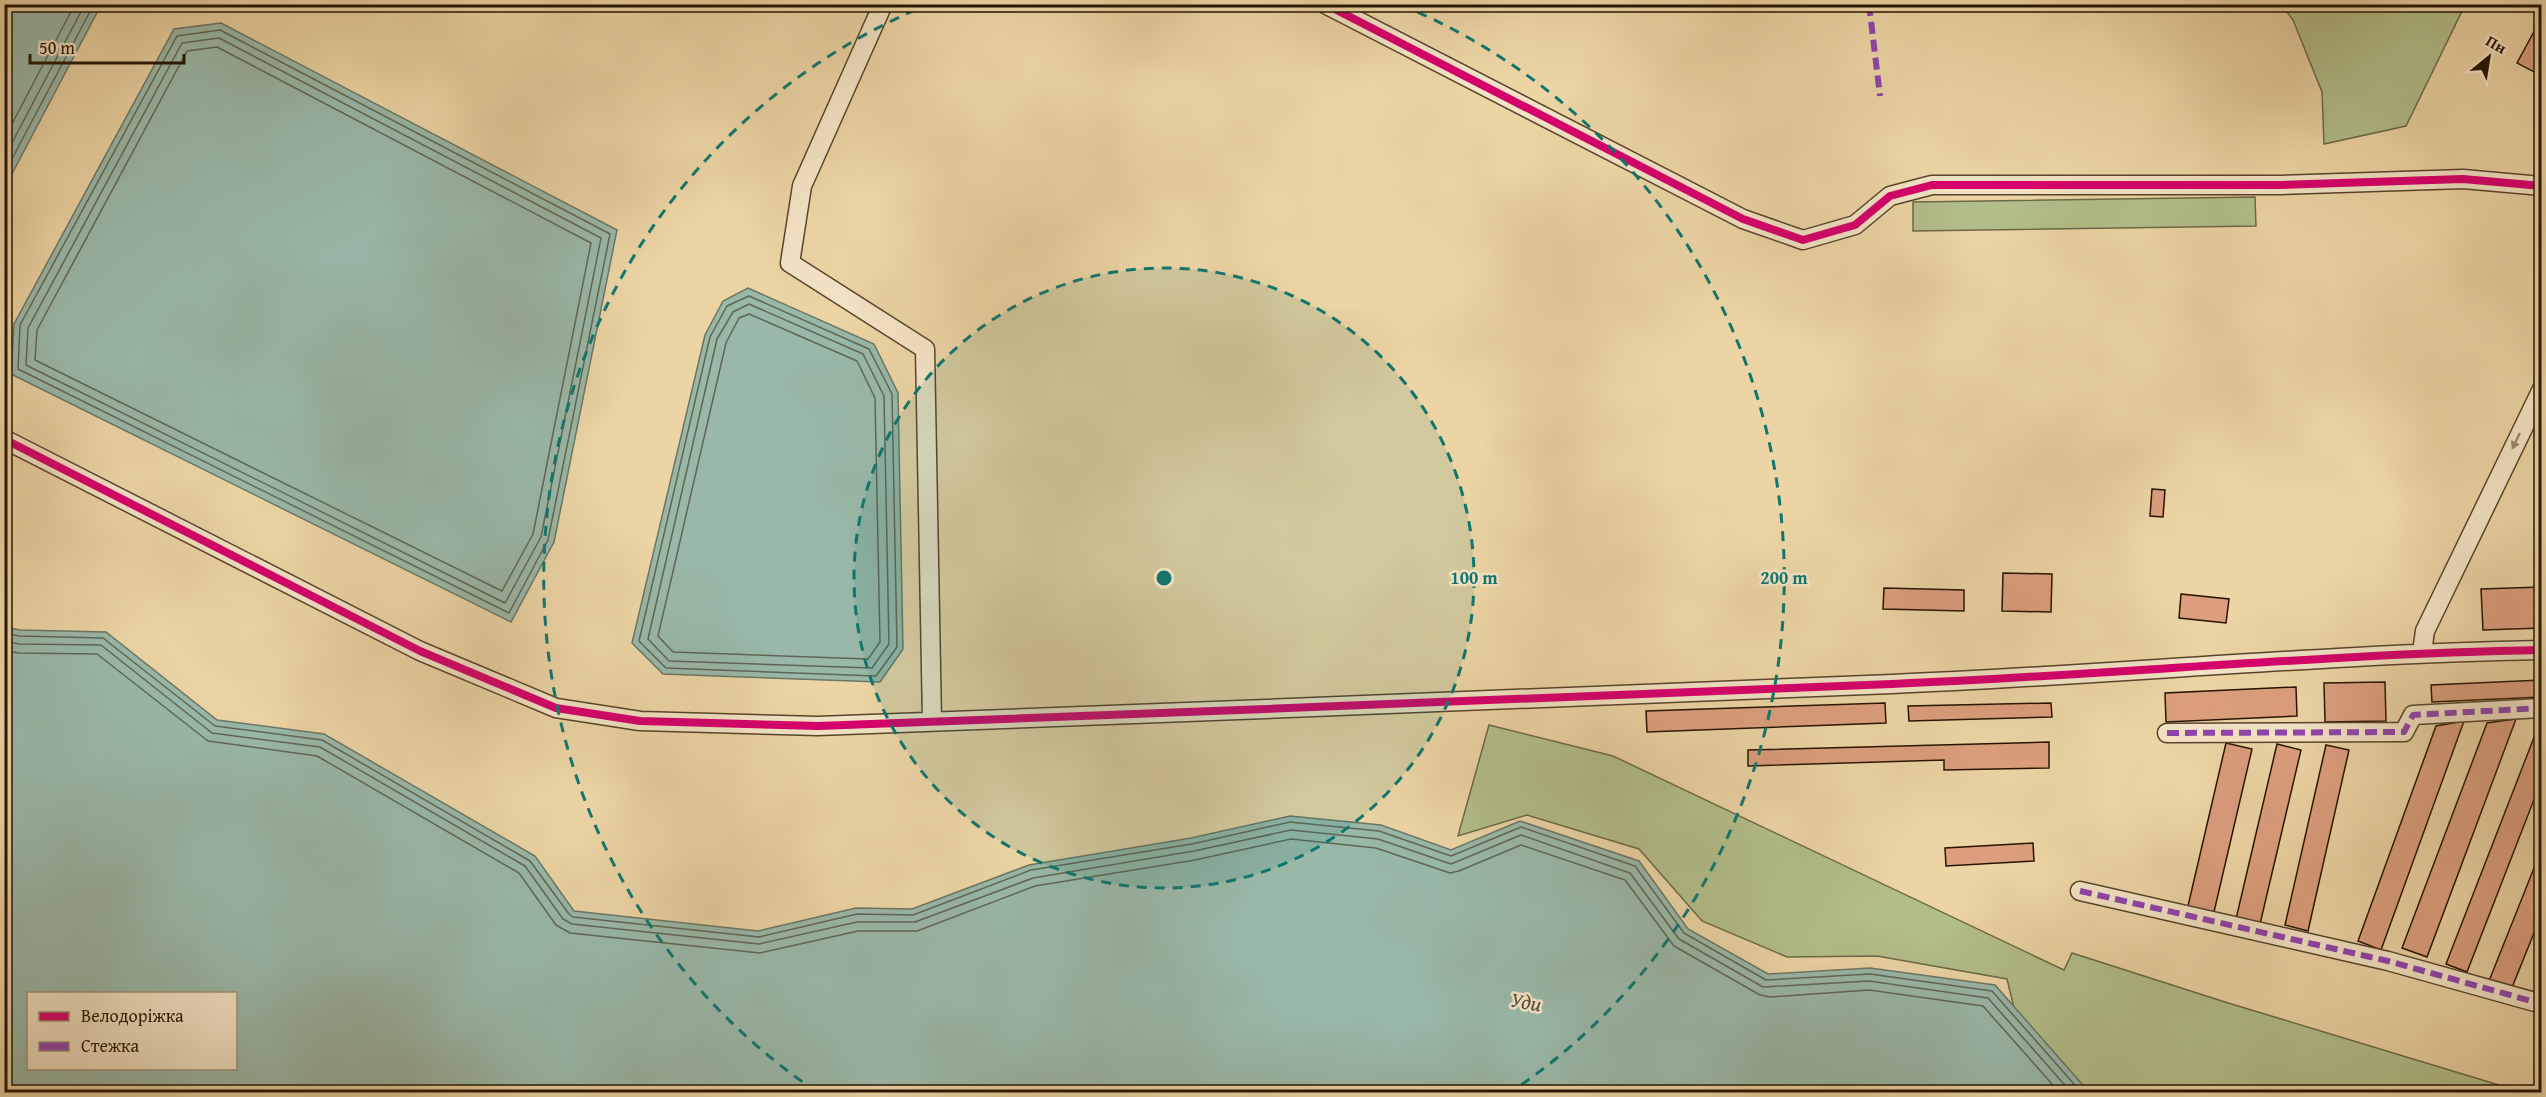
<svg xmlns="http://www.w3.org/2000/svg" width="2546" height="1097" viewBox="0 0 2546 1097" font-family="'Gentium Book Plus',serif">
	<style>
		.green { fill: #b2be8a; stroke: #6c6946; stroke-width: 1.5 }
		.water { fill: #99b8a8; stroke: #6b7665; stroke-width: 1.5; fill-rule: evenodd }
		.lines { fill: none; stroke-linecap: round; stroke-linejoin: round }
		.shore { stroke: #5f6654; stroke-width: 1.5 }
		.building { fill: #dc9e7d; stroke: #251401; stroke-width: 1.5 }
		.street-casing { stroke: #57442a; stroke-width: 21 }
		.street { stroke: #f3e3c4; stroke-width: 18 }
		.quiet { stroke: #8e44ad; stroke-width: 6; stroke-dasharray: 12 6; stroke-linecap: butt }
		.cycleway-casing { stroke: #f3e3c4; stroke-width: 11 }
		.cycleway { stroke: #d6006c; stroke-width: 8 }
		.oneway { fill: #96866c }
		.ring { fill: none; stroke: #0f766e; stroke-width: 3; stroke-dasharray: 10 8 }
		.labels { text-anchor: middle; stroke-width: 5; stroke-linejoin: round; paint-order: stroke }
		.water-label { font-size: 21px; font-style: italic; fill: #4e4d3b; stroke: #f3e3c4 }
		.centre { fill: #0f766e; stroke: #f3e3c4; stroke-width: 3 }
		.ring-label { font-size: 18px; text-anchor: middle; font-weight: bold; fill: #0f766e; stroke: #f3e3c4; stroke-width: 5; stroke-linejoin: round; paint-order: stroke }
	</style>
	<rect width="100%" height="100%" fill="#ecd4a4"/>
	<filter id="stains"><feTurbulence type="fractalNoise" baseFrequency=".00333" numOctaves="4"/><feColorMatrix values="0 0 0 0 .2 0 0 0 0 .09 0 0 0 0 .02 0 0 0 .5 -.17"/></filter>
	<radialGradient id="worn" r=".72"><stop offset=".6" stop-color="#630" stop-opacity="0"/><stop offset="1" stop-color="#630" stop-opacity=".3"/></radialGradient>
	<path class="green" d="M2282,5H2465L2406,126L2324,144L2322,92L2293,20Z
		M2255,197L2256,226L1913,231V202Z
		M1489,725L1613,756L2064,970L2072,953L2225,1002L2522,1092H2092L2030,1074L2007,979L1877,956L1787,957L1702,921L1639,849L1527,815L1458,836Z"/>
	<path class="water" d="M5,4L101,5L5,187L4,5Z
		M625,5H695C673,11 646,13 625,5Z
		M221,23L617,230L554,542L511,622L11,374L14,324L174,29Z
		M748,288L874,344L898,393L903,649L880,682L663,674L632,643L705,335L723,301Z
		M5,627L20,630L106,632L217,720L324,734L535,856L574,911L758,931L856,908L912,909L1029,865L1191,838L1290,816L1381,825L1451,850L1520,821L1639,861L1688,929L1768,974L1870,968L1995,985L2089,1092H5ZM28,994H236V1068H28Z"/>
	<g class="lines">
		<path class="shore" d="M220,30L610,234L548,540L509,613L18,369L20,325L177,36Z
			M219,38L601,238L541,537L505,603L26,365L28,328L182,43Z
			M217,47L591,243L533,534L502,591L35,360L37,330L187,51Z
			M4,139L75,4
			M4,158L85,4
			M4,174L94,4
			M749,296L869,349L892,394L897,647L876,676L666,668L639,641L710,337L727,306Z
			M749,304L863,354L884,396L889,644L872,668L669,661L648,639L717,339L733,312Z
			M749,314L857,361L875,398L880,642L868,659L673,652L658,636L726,343L739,318Z
			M4,633L19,636L103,638L215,726L322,740L530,861L569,914L573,917L759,937L857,914L913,915L1031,870L1192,844L1290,822L1379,831L1451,856L1521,827L1635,866L1684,933L1766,980L1870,974L1992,991L2081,1092
			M4,641L19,644L101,645L212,733L320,747L525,866L563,919L572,924L759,944L857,922H915L1033,878L1194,851L1291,830L1378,839L1451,864L1521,835L1630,873L1679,939L1763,987L1869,981L1988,998L2071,1092
			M4,650L18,653L97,654L208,741L317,756L519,873L556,925L570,933L760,953L858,931H917L1035,886L1195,860L1291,839L1376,848L1450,873L1459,871L1521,845L1625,880L1674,946L1760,995L1770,997L1869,990L1983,1006L2059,1092"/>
	</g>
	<path class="building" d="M2542,17V76L2517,63Z
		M2152,489L2165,490L2163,517L2150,516Z
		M2003,573L2052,574L2051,612L2002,611Z
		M2542,587V628L2483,630L2481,589Z
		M1884,588L1964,590V611L1883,609Z
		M2181,594L2229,599L2226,623L2179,618Z
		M2542,680V697L2432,702L2431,685Z
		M2385,682L2386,721L2325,722L2324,683Z
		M2296,687L2297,716L2166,722L2165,693Z
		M1885,703L1886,723L1647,732L1646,711Z
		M2051,703L2052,717L1909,721L1908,706Z
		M2516,719L2427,957L2402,948L2487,723Z
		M2464,721L2381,950L2358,941L2436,726Z
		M2540,722H2542V779L2467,972L2446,964Z
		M2049,742V768L1944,770V760L1748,766V750Z
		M2226,743L2252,749L2214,912L2188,906Z
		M2277,744L2301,750L2260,924L2236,919Z
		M2326,745L2349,750L2308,931L2285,925Z
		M2033,843L2034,861L1946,866L1945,848Z
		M2542,848V913L2511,990L2489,981Z"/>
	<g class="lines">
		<g class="street-casing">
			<path id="street" d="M883,4L802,186L790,263L925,349L932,721
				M1325,4L1743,219L1803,240L1855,225L1890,196L1932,185H2281L2463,179L2542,186
				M4,439L420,651L556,708L640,721L818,726C1176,711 1534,701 1892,684C2109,675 2325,654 2542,650
				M2422,652L2425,631L2542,389
				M2167,733L2404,732L2413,715L2542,708
				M2080,891L2388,961L2542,1004"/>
		</g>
		<use href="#street" class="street"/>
		<path class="quiet" d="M1869,4L1880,96
			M2167,733L2404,732L2413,715L2542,708
			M2080,891L2388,961L2542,1004"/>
		<g class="cycleway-casing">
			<path id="cycleway" d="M1325,4L1743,219L1803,240L1855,225L1890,196L1932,185H2281L2463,179L2542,186
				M4,439L420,651L556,708L640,721L818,726C1176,711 1534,701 1892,684C2109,675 2325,654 2542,650"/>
		</g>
		<use href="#cycleway" class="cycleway"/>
	</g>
	<defs><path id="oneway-solid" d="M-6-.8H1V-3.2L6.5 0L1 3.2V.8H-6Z" transform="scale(1.5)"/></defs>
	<use class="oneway" href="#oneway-solid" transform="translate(2516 441) rotate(116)"/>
	<circle cx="1164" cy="578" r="310" fill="#0f766e" fill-opacity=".12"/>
	<g class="ring">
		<circle cx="1164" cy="578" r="310"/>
		<path d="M817 1092A620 620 0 0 1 927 5M1401 5A620 620 0 0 1 1511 1092"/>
	</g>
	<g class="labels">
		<g class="water-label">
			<text transform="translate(1526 1002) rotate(10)" y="7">Уди</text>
		</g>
	</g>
	<circle cx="1164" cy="578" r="9" class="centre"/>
	<g class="ring-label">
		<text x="1474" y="584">100 m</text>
		<text x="1784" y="584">200 m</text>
	</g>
	<rect width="2546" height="1097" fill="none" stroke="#ecd4a4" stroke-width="24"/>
	<rect x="6" y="6" width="2534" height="1085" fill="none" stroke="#251401" stroke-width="3"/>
	<rect x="12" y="12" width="2522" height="1073" fill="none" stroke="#251401" stroke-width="1.5"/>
	<rect x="27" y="992" width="210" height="78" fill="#f3e3c4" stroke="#a19076" stroke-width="1.5"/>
	<rect x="39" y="1012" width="30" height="9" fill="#d6006c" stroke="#a19076" stroke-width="1.5"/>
	<text x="81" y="1022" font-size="18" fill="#251401">Велодоріжка</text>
	<rect x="39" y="1042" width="30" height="9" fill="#8e44ad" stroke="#a19076" stroke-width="1.5"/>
	<text x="81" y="1052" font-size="18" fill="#251401">Стежка</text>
	<g transform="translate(2489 57) rotate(30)" stroke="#f3e3c4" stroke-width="4.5" paint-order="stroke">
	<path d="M0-4.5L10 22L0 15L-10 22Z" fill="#251401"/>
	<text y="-9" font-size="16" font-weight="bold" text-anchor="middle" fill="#251401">Пн</text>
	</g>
	<path d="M30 54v9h154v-9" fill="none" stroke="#251401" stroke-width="3"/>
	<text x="39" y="54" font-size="18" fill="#251401" stroke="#f3e3c4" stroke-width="4.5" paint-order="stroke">50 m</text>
	<rect width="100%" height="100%" filter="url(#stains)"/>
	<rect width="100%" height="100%" fill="url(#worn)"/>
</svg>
